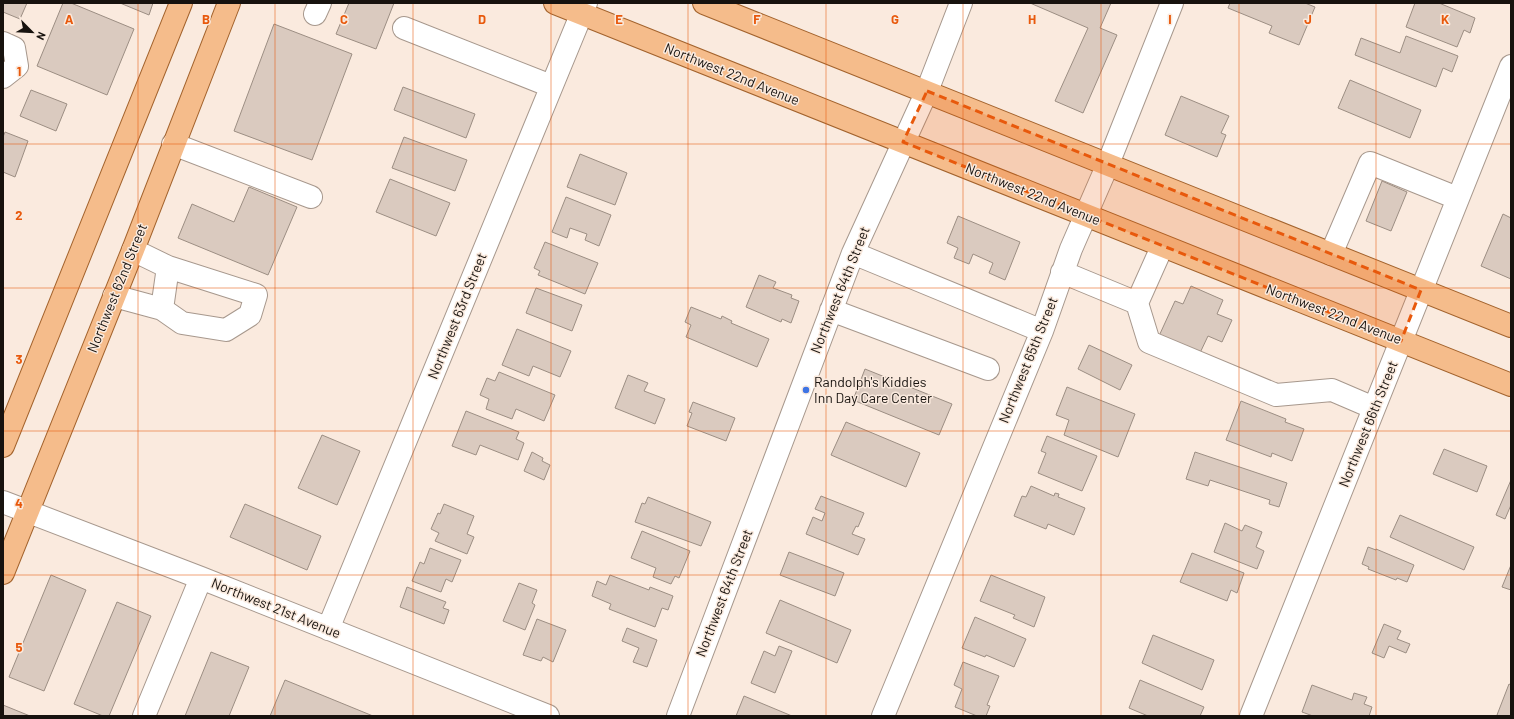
<svg xmlns="http://www.w3.org/2000/svg" width="1514" height="719" viewBox="0 0 1514 719" font-family="Barlow,sans-serif">
	<style>
		.building { fill: #dacabf; stroke: #9c8e83 }
		.lines { fill: none; stroke-linecap: round; stroke-linejoin: round }
		.minor-casing { stroke: #a7988d; stroke-width: 24 }
		.major-casing { stroke: #a3632d; stroke-width: 24 }
		.minor { stroke: #fff; stroke-width: 22 }
		.major { stroke: #f5bc8b; stroke-width: 22 }
		.marked { fill: #e8590c; fill-opacity: 0.2; stroke: #e8590c; stroke-width: 3; stroke-dasharray: 8 5; stroke-linejoin: round }
		.grid { fill: none; stroke: #e8590c; stroke-width: 1; stroke-opacity: 0.55 }
		.poi-dot { fill: #3e74e4; stroke: #faeade; stroke-width: 1.5 }
		.labels { text-anchor: middle; stroke-width: 3; stroke-linejoin: round; paint-order: stroke }
		.street-label { font-size: 14px; fill: #17120e; stroke: #faeade }
		.poi-label { font-size: 14px; fill: #17120e; stroke: #faeade; text-anchor: start }
		.grid-label { font-size: 13px; text-anchor: middle; font-weight: bold; fill: #e8590c; stroke: #faeade; stroke-width: 3; stroke-linejoin: round; paint-order: stroke }
	</style>
	<rect width="100%" height="100%" fill="#faeade"/>
	<path class="building" d="M3,3H27L20,19L3,12Z
		M63,3H71L134,29L107,95L37,66Z
		M120,3H153L149,15Z
		M349,3H394L376,49L336,34Z
		M1030,3H1111L1100,28L1117,35L1083,113L1055,101L1088,28Z
		M1230,3H1305L1315,7L1299,45L1269,33L1272,26L1228,8Z
		M1415,3H1439L1475,18L1470,33L1464,30L1457,47L1406,27Z
		M274,24L352,54L312,160L234,131Z
		M1406,36L1458,56L1452,72L1443,68L1436,87L1355,55L1361,38L1400,53Z
		M1350,80L1421,110L1410,138L1338,108Z
		M403,87L475,114L466,138L394,110Z
		M31,90L67,104L56,131L20,116Z
		M1181,96L1229,116L1221,133L1226,135L1217,157L1165,135Z
		M5,132L28,141L15,177L3,172V137Z
		M404,137L467,160L455,191L392,168Z
		M580,154L627,173L615,205L567,187Z
		M390,179L450,203L436,236L376,212Z
		M1382,181L1407,192L1391,231L1366,221Z
		M249,187L297,207L268,275L178,238L192,204L234,222Z
		M566,197L611,215L599,246L585,240L587,234L570,228L567,238L552,232Z
		M1503,214L1511,218V279L1481,266Z
		M958,216L1020,242L1005,280L989,273L993,263L973,254L969,264L954,258L958,248L947,243Z
		M545,242L598,263L585,294L538,275L540,271L534,268Z
		M759,275L776,282L773,288L792,295L791,298L799,301L791,323L782,319L781,322L746,307Z
		M1191,286L1223,300L1217,314L1232,320L1222,342L1208,336L1199,355L1159,336L1175,301L1183,304Z
		M536,288L582,305L572,331L526,313Z
		M691,307L721,319L722,316L732,321L731,323L769,339L757,367L686,337L691,325L685,322Z
		M517,329L571,351L560,377L533,366L529,376L502,365Z
		M1089,345L1132,365L1120,390L1078,369Z
		M865,369L952,404L939,435L853,400Z
		M499,372L555,395L544,421L516,409L512,419L486,409L489,399L480,395L487,378L495,381Z
		M628,375L648,383L644,391L665,399L655,424L615,408Z
		M1067,387L1135,414L1118,457L1064,435L1069,420L1056,415Z
		M1241,401L1286,419L1285,422L1304,429L1292,461L1272,453L1271,457L1226,440Z
		M693,402L735,418L726,441L687,426L692,413L689,412Z
		M466,411L519,432L516,439L524,443L518,460L480,445L476,455L452,446Z
		M846,422L920,453L906,487L831,455Z
		M322,435L360,451L337,505L298,488Z
		M1047,436L1097,456L1082,491L1038,473L1046,453L1041,451Z
		M1444,449L1487,466L1477,492L1433,474Z
		M532,452L543,458L542,461L550,465L544,480L524,471Z
		M1195,452L1287,483L1279,507L1269,504L1270,500L1210,480L1208,486L1186,479Z
		M1511,480V505L1505,519L1496,515Z
		M1031,486L1054,496L1055,493L1059,494L1058,497L1085,508L1074,535L1048,524L1046,529L1014,516L1022,496L1026,497Z
		M821,496L864,513L858,527L856,526L852,534L865,539L858,555L806,534L813,517L822,521L825,513L815,509Z
		M648,497L711,522L701,546L635,522L642,503L645,504Z
		M245,504L321,536L307,570L230,537Z
		M444,504L474,516L467,534L474,537L467,554L435,541L439,533L431,529L438,513L440,514Z
		M1400,515L1474,547L1464,570L1390,537Z
		M1225,523L1242,531L1245,525L1262,532L1256,547L1264,551L1257,569L1214,552Z
		M642,531L690,551L679,578L675,576L671,584L653,577L656,568L631,558Z
		M1368,547L1376,550V549L1414,565L1407,582L1397,578L1396,580L1368,569L1369,567L1362,564Z
		M430,548L461,560L452,582L446,579L441,592L412,581L420,562L424,564Z
		M789,552L844,573L835,596L780,575Z
		M1192,553L1244,573L1237,593L1231,590L1227,601L1180,582Z
		M1511,565V590L1502,587Z
		M51,575L86,590L44,691L9,677Z
		M610,575L649,590L650,587L673,596L668,610L662,608L655,627L609,609L611,604L592,596L597,581L606,585Z
		M991,575L1045,597L1034,627L1013,618L1015,615L980,601Z
		M519,583L537,590L532,603L535,605L525,630L503,621Z
		M407,587L446,602L443,608L449,610L444,624L400,607Z
		M780,600L851,630L837,663L766,633Z
		M117,602L151,616L109,716H103L74,704Z
		M975,617L1026,639L1014,667L986,655L985,657L962,648Z
		M537,619L566,630L553,662L543,657L541,661L523,655Z
		M1384,624L1401,631L1397,639L1410,644L1406,653L1389,646L1384,658L1372,653Z
		M627,628L657,640L647,667L633,662L639,648L622,641Z
		M1153,635L1214,660L1202,690L1142,663Z
		M779,646L792,651L775,693L751,683L764,651L775,656Z
		M211,652L249,667L229,716H185Z
		M963,662L999,676L987,705L990,706L986,716H977L955,707L962,689L954,685Z
		M285,680L373,716H270Z
		M1140,680L1204,707L1200,716H1148L1129,708Z
		M1509,684L1511,685V716H1499L1497,715Z
		M1312,685L1352,700L1354,693L1367,697L1364,704L1372,707L1369,716H1313L1302,712Z
		M744,696L792,716H736Z
		M3,705L30,716H3Z"/>
	<g class="lines">
		<g class="minor-casing">
			<path id="minor" d="M315,14L320,3
				M404,28L551,86
				M3,43L14,48L17,66L3,77
				M173,144L311,197
				M853,253L1042,331
				M1331,254L1370,163L1457,198
				M1062,272L1137,303L1162,247
				M114,296L162,309L168,267L133,250
				M1137,303L1149,342L1276,395L1332,390L1374,408
				M162,309L182,323L226,330L250,315L256,295L168,267
				M831,310L988,369
				M3,502L201,578L548,716
				M328,629L586,3
				M144,716L201,578
				M678,716L853,253L927,91L961,3
				M883,716L1042,331L1071,249L1108,164L1172,3
				M1251,716L1511,66"/>
		</g>
		<g class="major-casing">
			<path id="major" d="M555,3L1511,385
				M704,3L1511,326
				M3,446L181,3
				M3,573L133,250L229,3"/>
		</g>
		<use href="#minor" class="minor"/>
		<use href="#major" class="major"/>
	</g>
	<path class="marked" d="M927,91L1421,290L1401,341L903,142Z"/>
	<path class="grid" d="M138,3V716M275,3V716M413,3V716M551,3V716M688,3V716M826,3V716M963,3V716M1101,3V716M1239,3V716M1376,3V716M3,144H1511M3,288H1511M3,431H1511M3,575H1511"/>
	<circle class="poi-dot" cx="806" cy="390" r="4"/>
	<g class="labels">
		<g class="street-label">
			<text transform="translate(732 74) rotate(22)" y="5">Northwest 22nd Avenue</text>
			<text transform="translate(1033 194) rotate(22)" y="5">Northwest 22nd Avenue</text>
			<text transform="translate(117 288) rotate(-68)" y="5">Northwest 62nd Street</text>
			<text transform="translate(840 290) rotate(-68)" y="5">Northwest 64th Street</text>
			<text transform="translate(1334 314) rotate(21)" y="5">Northwest 22nd Avenue</text>
			<text transform="translate(457 316) rotate(-68)" y="5">Northwest 63rd Street</text>
			<text transform="translate(1028 360) rotate(-68)" y="5">Northwest 65th Street</text>
			<text transform="translate(1368 424) rotate(-68)" y="5">Northwest 66th Street</text>
			<text transform="translate(724 593) rotate(-69)" y="5">Northwest 64th Street</text>
			<text transform="translate(276 608) rotate(22)" y="5">Northwest 21st Avenue</text>
		</g>
		<g class="poi-label">
			<text x="814" y="387">Randolph's Kiddies<tspan x="814" dy="16">Inn Day Care Center</tspan></text>
		</g>
	</g>
	<g class="grid-label">
		<text x="69" y="24">A</text>
		<text x="206" y="24">B</text>
		<text x="344" y="24">C</text>
		<text x="482" y="24">D</text>
		<text x="619" y="24">E</text>
		<text x="757" y="24">F</text>
		<text x="895" y="24">G</text>
		<text x="1032" y="24">H</text>
		<text x="1170" y="24">I</text>
		<text x="1308" y="24">J</text>
		<text x="1445" y="24">K</text>
		<text x="19" y="76">1</text>
		<text x="19" y="220">2</text>
		<text x="19" y="364">3</text>
		<text x="19" y="508">4</text>
		<text x="19" y="652">5</text>
	</g>
	<rect width="1514" height="719" fill="none" stroke="#17120e" stroke-width="8"/>
	<g transform="translate(32 32) rotate(114)" stroke="#faeade" stroke-width="3" paint-order="stroke">
	<path d="M0-3L7 15L0 10L-7 15Z" fill="#17120e"/>
	<text y="-6" font-size="11" font-weight="bold" text-anchor="middle" fill="#17120e">N</text>
	</g>
</svg>
